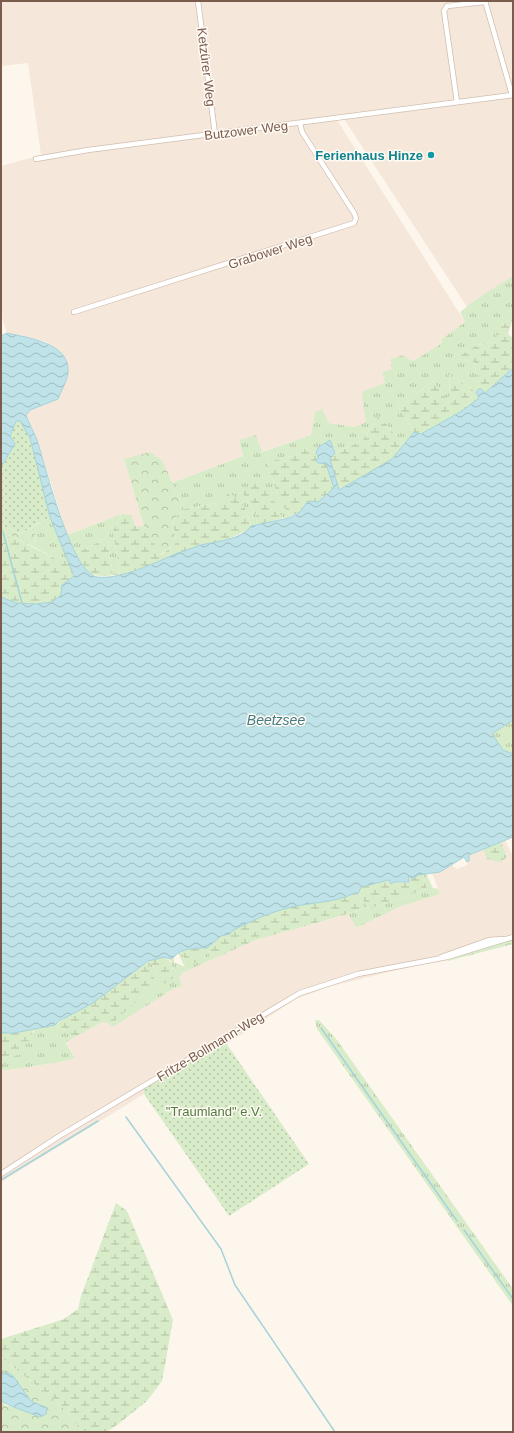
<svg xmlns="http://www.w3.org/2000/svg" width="514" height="1433" viewBox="0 0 514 1433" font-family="Helvetica,sans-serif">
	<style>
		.residential { fill: #f5e8da }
		.grass { fill: url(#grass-tufts) }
		.forest { fill: url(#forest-crowns) }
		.wetland { fill: url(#wetland-marsh) }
		.garden { fill: url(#garden-dots) }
		.water { fill: url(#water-waves); stroke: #a5d3da }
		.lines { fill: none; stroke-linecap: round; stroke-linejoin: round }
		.stream { stroke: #a5d3da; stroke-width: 1.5 }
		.street-casing { stroke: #d1beb0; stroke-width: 6 }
		.street { stroke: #fff; stroke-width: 4.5 }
		.culture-dot { fill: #0f9aa8; stroke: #fffaf3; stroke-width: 1.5 }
		.labels { text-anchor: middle; stroke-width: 3; stroke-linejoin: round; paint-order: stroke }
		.street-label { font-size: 13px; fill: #7a5c4d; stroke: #fffaf3 }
		.culture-label { font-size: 13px; font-weight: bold; fill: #0d838f; stroke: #fffaf3; text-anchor: end }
		.park-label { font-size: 13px; fill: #537a41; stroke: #fffaf3 }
		.water-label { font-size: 14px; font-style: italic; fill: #437c86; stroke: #fffaf3 }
	</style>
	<defs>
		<pattern id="grass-tufts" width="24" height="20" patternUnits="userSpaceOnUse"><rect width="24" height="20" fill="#d8ecc9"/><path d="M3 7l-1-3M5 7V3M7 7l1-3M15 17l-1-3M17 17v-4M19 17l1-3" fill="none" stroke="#b4c2a5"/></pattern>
		<pattern id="forest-crowns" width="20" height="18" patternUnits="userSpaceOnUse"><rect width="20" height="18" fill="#d8ecc9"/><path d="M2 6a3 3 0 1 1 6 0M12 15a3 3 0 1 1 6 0" fill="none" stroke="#b4c2a5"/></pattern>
		<pattern id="wetland-marsh" width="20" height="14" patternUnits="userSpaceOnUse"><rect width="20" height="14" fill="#d8ecc9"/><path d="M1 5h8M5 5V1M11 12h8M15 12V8" fill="none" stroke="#b4c2a5"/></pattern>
		<pattern id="garden-dots" width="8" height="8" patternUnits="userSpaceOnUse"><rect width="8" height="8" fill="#d8ecc9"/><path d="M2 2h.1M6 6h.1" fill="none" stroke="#b4c2a5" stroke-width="1.8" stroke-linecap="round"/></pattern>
		<pattern id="water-waves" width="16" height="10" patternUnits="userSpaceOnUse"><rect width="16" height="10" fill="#bfe3e8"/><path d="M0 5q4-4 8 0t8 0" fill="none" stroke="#a0bbbe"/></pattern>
	</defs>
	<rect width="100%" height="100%" fill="#fdf6ec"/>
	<path class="residential" d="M1,1H513V276L467,307L344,119L337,120L465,322L442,339L441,344L413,361L402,355L385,383L362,398L367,422L354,427L329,423L322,410L315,412L311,435L261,452L239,441L243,456L172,483L162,460L124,459L144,526L136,528L122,514L67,535L37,439L26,415L30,410L58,399L47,342L7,333L1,314V166L41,155L28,63L2,66Z
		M505,840L513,856V935L504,936L479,950L332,986L296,999L227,1044L224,1040L143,1089L144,1094L1,1182V1071L61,1062L75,1058L66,1042L103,1022H107L113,1027L173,989L183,986L179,978L182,973L256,940L348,914L356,928L399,907L440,894L432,873L440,872L450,864L457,869L467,865L469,855L483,849L487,859L507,857L501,842Z"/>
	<path class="grass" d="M513,276V318L497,329V342L477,345L456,359L474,362L480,388L476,392L449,374L450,403L433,381L399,408L414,432L404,444L378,416L363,440L335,453L333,446L326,442L316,452L304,449L296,455L267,462L279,499L290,516L289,518H283L275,508L242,492L257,517L256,524L251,526L245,508L229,492L222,502L184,509L172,483L243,456L239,440L256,435L262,452L311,435L315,412L322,409L329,423L354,427L366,422L362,398L363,391L385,383L382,372L392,369L391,358H395L402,355L413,361L441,344L442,339L465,322L460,312L478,298Z
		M122,514L113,531L120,575H113L107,538L76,553L67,535Z
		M50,517L68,559H56L36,548L35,526Z
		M513,720V754L503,750L492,734Z
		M423,874H426L433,888L438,889L440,894L399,907L356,928L348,914L365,909L355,893L358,894L359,892L368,909L427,889Z
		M513,939V944L448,961L445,959Z
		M202,948H207L211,960L182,973L179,978L183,986L173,989L113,1027L110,1025L132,1004L144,995L148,961L150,960L160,981L173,969L170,959L174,958V962L185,967L178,953L181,951L186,962L204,952Z
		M315,1020H319L337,1040L513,1289V1306L317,1029Z
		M60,1026L72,1035L66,1043L75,1058L61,1062L1,1071V1058L22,1054L16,1042L34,1032V1029Z"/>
	<path class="forest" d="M150,452L162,460L184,509L173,520L176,543L160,555L144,526L124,459Z
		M35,526L36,548L9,535L4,551L1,553V528L3,531L11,528L18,535Z
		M1,1357L61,1405L82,1432H1V1399L5,1405L23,1409L39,1417L47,1408L31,1401L7,1372L1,1375Z"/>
	<path class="wetland" d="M513,318L508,334L513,338V368L485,393L480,388L474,362L455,359L477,345L496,342L497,329Z
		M449,374L476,392L479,398L462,411L421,434L414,432L399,408L433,381L450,402Z
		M378,416L404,444L392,459L339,490L330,459L335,453L363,440Z
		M304,449L316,452L318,463L326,464L334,488L318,502L308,501L300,512L290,516L279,499L267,462L296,455Z
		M255,479L274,496L275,508L283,518L258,525L256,524L257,517L242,492Z
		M229,491L245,508L251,526L248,530L222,542L202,545L145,567L120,575L113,531L122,514L131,515L136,527L144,526L161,555L176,543L173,520L184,509L222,502Z
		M9,535L56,559H68L74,576L62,585L61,595L52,602L37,604L16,603L1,597V553L4,551Z
		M107,538L113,575C88,578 88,574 76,553Z
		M501,842L507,857L500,862L487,859L483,849Z
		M423,874L427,889L368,909L359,892L360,887L390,880L398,883L409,882L408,875Z
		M355,893L365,909L256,940L211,960L207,948L221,936L230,934L232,931C251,921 270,912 292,907C313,902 334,903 355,893Z
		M198,947L202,948L204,952L196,963L186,962L181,951Z
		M165,957C173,962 173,970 173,979L164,984L160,981L150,960Z
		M148,961V967L157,983L110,1025L107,1022H103L66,1042L71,1035L60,1026L37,1029L55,1025Z
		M34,1029L29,1041L16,1042L23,1054L1,1058V1033H14Z
		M116,1203L127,1211L173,1320L162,1381L147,1401L117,1425L106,1432H82L61,1405L1,1357V1339L64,1319L78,1309L81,1296Z"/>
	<path class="garden" d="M16,420L20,421C34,436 45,494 50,517L18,535L11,528L3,532L1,526V468L15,444L10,436Z
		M224,1040L309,1164L229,1216L144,1094L143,1089Z"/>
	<path class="water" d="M7,333C28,338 71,343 68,373C67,381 61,391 58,399L30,410L26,415C29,424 34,432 37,440C45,464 71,573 97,577C121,580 156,562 178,553C186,551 194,547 201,545C217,541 242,540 251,526L289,518L300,512L308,501L318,502L334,488L326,464L318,463L316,461L318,457L316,452L319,447L330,440L335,453L330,459L339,490L392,459L414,432L421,434L462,411L479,398L476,392L480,388L485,393L513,368V720L492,734L503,750L513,754V837L469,855V861L467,862L464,857L440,872L418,875L413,879L408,876L409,882H394L391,884L389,880L361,887L358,894L355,893C334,903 313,902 292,907C270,912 251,921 232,931L230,934L221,936L207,948C198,948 187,948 180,952C175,954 175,958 170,959L165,957L148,961L93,1003L59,1021L55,1025L14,1033H1V597L16,603L37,604L52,602L61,595L62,585L74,576L50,517L30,438L20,421H16L10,436L15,444L1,467V336Z
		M7,1372L13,1376L31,1401L47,1408L46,1414L40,1417C33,1414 4,1404 2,1401C0,1395 1,1382 1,1375Z"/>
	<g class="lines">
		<path class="stream" d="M3,532L22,603
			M321,1028L457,1221
			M126,1117L221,1249L235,1285L335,1432
			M1,1180L98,1121
			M464,1230L513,1299"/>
		<g class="street-casing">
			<path id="street" d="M198,1L215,134
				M485,1L512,95
				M457,102L444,11L447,6L485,2
				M36,159L88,150L513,95
				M74,312L354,223L356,218L354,213L302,132L300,123
				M441,957L489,940L503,939
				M1,1174L61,1135L300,993L358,974L447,957L513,937"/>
		</g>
		<use href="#street" class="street"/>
	</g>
	<circle class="culture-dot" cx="431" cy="155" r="4"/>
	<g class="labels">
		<g class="street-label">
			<text transform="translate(207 67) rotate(83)" y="5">Ketzürer Weg</text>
			<text transform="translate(246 130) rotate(-7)" y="5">Butzower Weg</text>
			<text transform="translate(270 251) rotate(-18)" y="5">Grabower Weg</text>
			<text transform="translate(210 1046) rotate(-31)" y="5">Fritze-Bollmann-Weg</text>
		</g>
		<g class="culture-label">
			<text x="423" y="160">Ferienhaus Hinze</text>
		</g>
		<g class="park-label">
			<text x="214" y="1116">"Traumland" e.V.</text>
		</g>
		<g class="water-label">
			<text x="276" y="725">Beetzsee</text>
		</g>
	</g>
	<rect width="514" height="1433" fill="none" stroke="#7a5c4d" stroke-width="4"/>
</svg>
